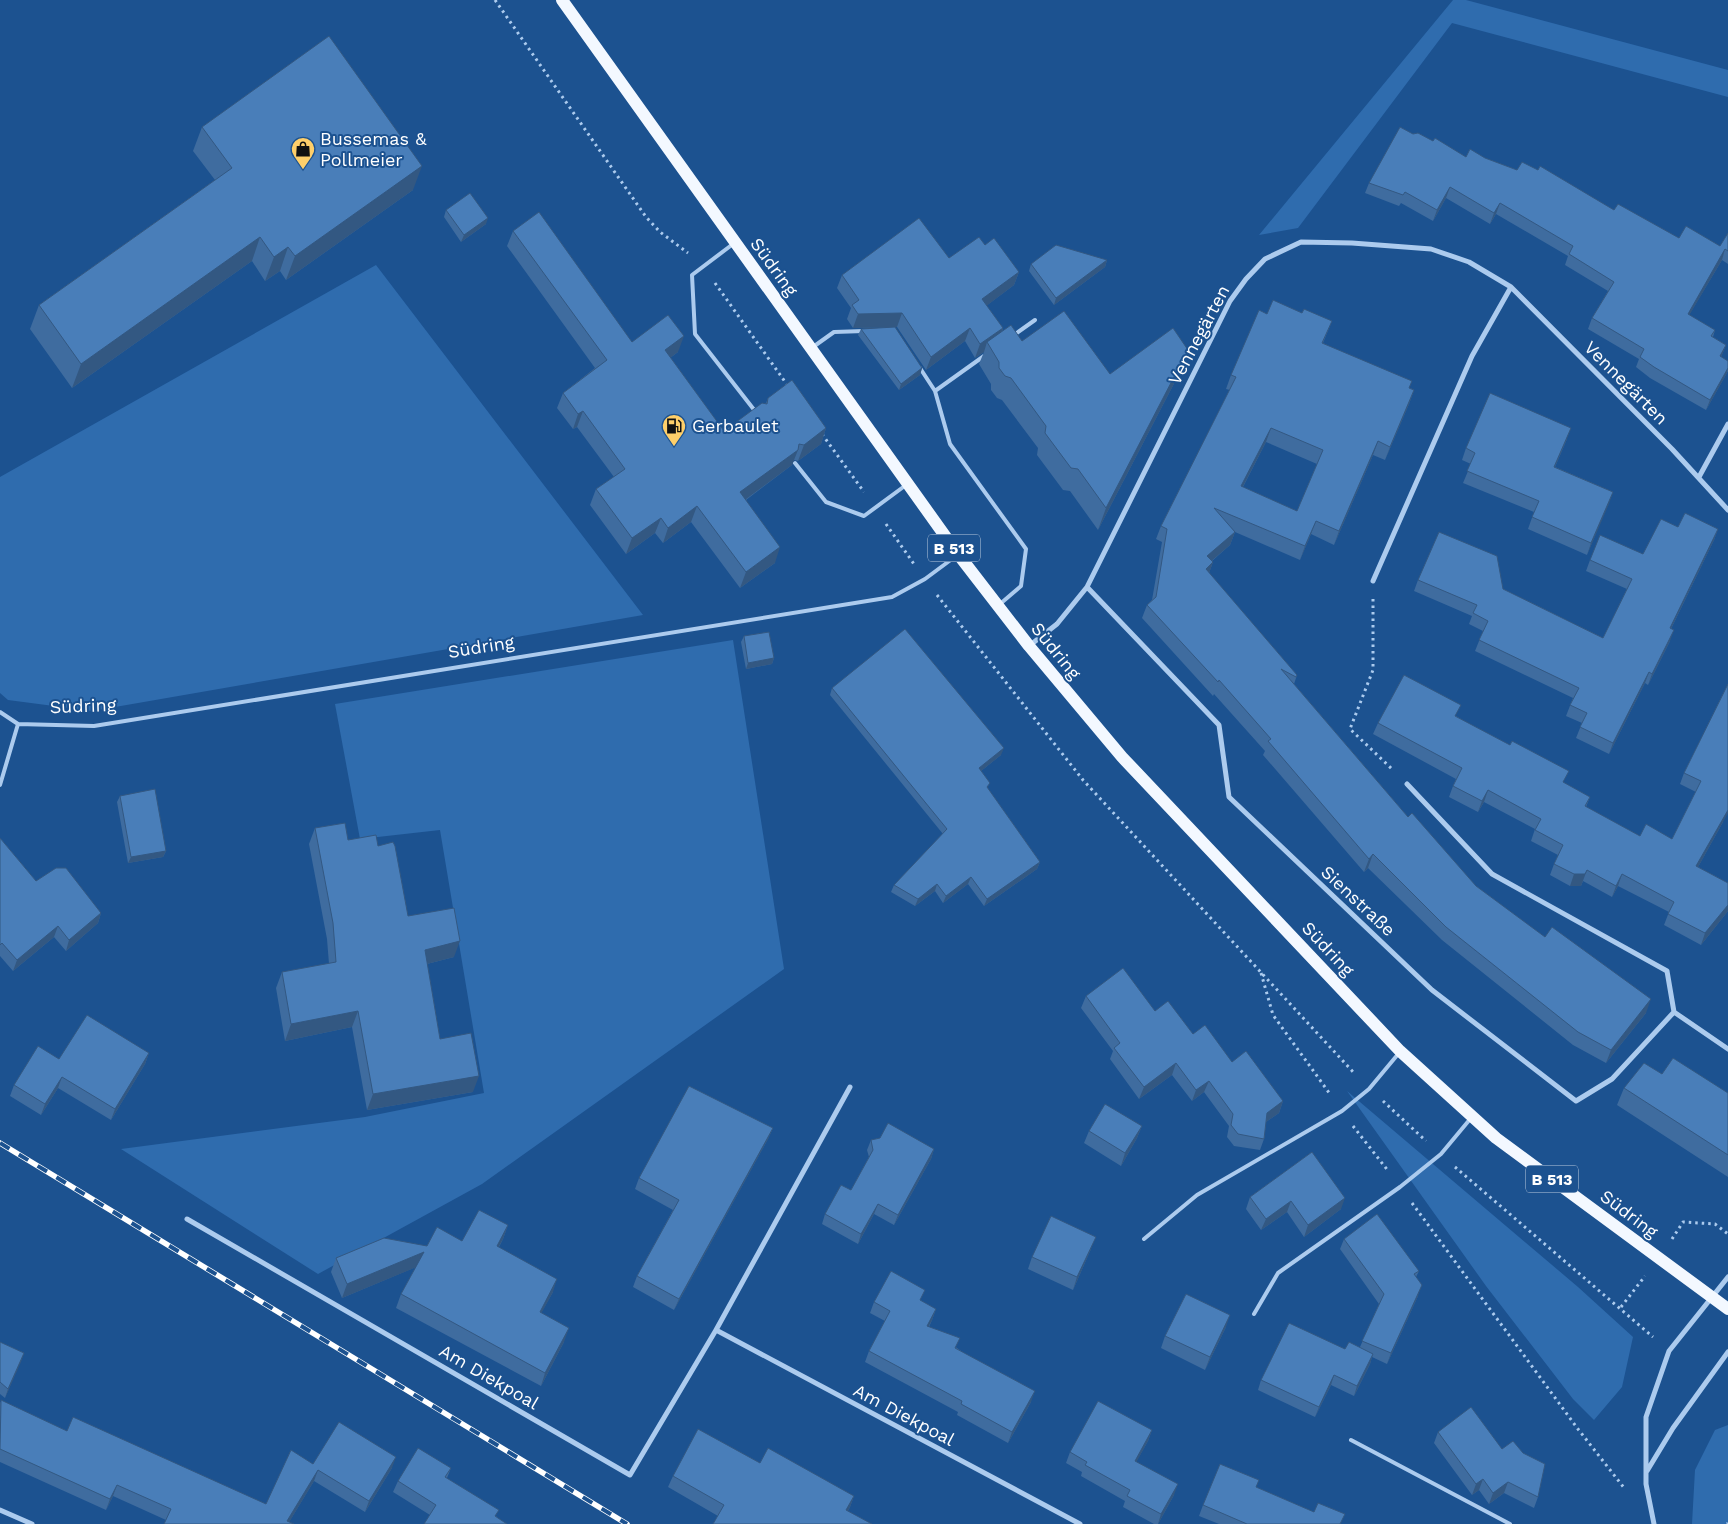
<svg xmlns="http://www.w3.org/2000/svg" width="1728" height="1524" viewBox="0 0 1728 1524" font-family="'Work Sans',sans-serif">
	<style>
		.green { fill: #2f6cae }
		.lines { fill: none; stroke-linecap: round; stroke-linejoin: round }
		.path { stroke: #accbee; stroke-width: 3; stroke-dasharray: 2.5 4; stroke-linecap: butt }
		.service { stroke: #accbee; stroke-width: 4 }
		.minor { stroke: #accbee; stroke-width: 5 }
		.primary { stroke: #f3f8ff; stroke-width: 12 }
		.rail-casing { stroke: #fff; stroke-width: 5.5 }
		.rail { stroke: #1c5290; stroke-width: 4; stroke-dasharray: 11; stroke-linecap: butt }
		.wall { fill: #3f6c9f; fill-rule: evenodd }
		.shaded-wall { fill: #335882 }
		.building { fill: #497eb9; stroke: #335882; fill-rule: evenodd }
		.labels { text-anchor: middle; stroke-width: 4; stroke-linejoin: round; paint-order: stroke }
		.shield { fill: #1c5290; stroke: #bbcbde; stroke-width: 1 }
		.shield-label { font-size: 16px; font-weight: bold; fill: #fff }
		.poi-label { font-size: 18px; fill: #fff; stroke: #1c5290; text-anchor: start }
		.street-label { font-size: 18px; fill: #fff; stroke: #1c5290 }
	</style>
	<rect width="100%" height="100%" fill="#1c5290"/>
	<path class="green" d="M1453,0H1466L1728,70V97L1452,23L1298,228L1259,235Z
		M376,265L643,615L92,711L8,700L0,693V477Z
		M733,640L784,969L482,1184L318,1274L121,1149L365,1117L484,1093L440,830L360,839L335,704Z
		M1347,1091L1578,1287L1633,1337L1622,1387L1594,1420L1573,1399L1486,1286Z
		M1728,1425V1524H1692L1695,1470L1715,1430Z"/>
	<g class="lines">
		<path class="path" d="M495,0L646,217L660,232L688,253
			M715,283L788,386
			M822,434L864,492
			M886,524L914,564
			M937,595L1083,780L1355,1074
			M1373,599V670L1350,729L1393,770
			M1261,973L1273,1015L1330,1094
			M1383,1101L1426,1141
			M1353,1126L1389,1172
			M1455,1167L1653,1337
			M1412,1203L1578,1429L1625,1489
			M1672,1239L1683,1222L1715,1224L1728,1234
			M1621,1307L1645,1276
			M1727,1524L1728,1523"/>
		<path class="service" d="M733,244L692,275L695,334L755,411
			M1014,335L1035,320
			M813,347L834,332L864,331
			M920,368L935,391L950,444L1026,549L1021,586L1000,604
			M935,391L984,356
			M795,463L826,502L864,516L906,485
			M0,712L18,724L94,726L892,597L925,579L956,556
			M0,785L18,724
			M1144,1239L1197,1195L1342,1111L1369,1089L1399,1053
			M1254,1314L1278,1273L1400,1187L1441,1154L1471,1118
			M1351,1440L1510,1524"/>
		<path class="minor" d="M1699,477L1728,424
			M1373,581L1472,356L1511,287
			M1087,587L1219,725L1229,797L1432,990L1576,1101L1612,1079L1674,1012
			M1029,646L1057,624L1087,587L1230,301L1246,279L1265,259L1301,242L1352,243L1431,249L1469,262L1511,287L1672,449L1728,510
			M1407,784L1492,874L1667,971L1674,1012L1728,1049
			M187,1219L630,1475L716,1330L1080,1524
			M716,1330L850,1087
			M1647,1471L1673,1428L1728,1352
			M0,1510L32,1524
			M1654,1524L1646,1484V1417L1669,1351L1728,1277"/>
		<path class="primary" d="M562,0L958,554L1029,646L1122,757L1400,1051L1496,1138L1728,1309"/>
		<g class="rail-casing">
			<path id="rail" d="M0,1143L627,1524"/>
		</g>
		<use href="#rail" class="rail"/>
	</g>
	<path class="wall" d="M202,127L413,190L286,280L280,271L265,281L252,261L72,388L30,329L39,305L215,180L193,151Z
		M1413,134L1433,141L1466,157L1485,158L1517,170H1538L1614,210L1679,238L1720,246L1728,233V264L1722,260L1689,315L1715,330L1713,337L1726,345L1721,357L1728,361V371L1706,410L1650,378L1636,367L1639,359L1588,329L1592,318L1608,291L1565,265L1568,256L1496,214L1490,224L1446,198L1433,221L1401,203L1399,206L1365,193L1369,183Z
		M446,210L486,224L461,242L444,217Z
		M513,231L632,342L678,352L670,358L724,431L766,403L768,398L826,428L821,444L798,461L794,460L792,465L746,500L775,563L740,588L691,522L663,543L655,533L626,554L590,505L596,489L614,477L577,427L573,429L557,408L563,393L595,368L507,246Z
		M985,245L1019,272L1014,285L986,306L1003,328L1002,332L1022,341L1110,374L1180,372L1098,530L1070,491L1063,490L1037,455L1038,448L1002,400L997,398L991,390V384L979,364L984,352L975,358L965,341L926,370L897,327L853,328L847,319L851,308L837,288L842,275L949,258Z
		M1107,260L1105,267L1054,305L1029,271L1031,264Z
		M1302,313L1332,321L1323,343L1414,390L1409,404L1385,460L1373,455L1334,545L1311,534L1300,560L1235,532L1230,545L1212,561L1213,562L1209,573L1297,675L1294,684L1408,817L1476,886L1646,1013L1606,1063L1573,1045L1442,940L1368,868L1364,872L1263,755L1265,751L1214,694L1213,696L1142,618L1147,605L1152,600L1162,542L1156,539L1161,526L1230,390L1226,389L1231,375L1267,314ZM1266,442L1317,464L1297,511L1243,487Z
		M861,329L922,368L920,375L899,390L858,335Z
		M1567,439L1555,467L1613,492L1587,555L1528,529L1534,512L1463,483L1471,464L1462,460L1466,448Z
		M1678,527L1718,529L1714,540L1671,629L1670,641L1648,685L1645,683L1609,754L1576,738L1582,723L1566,716L1573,698L1475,651L1483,631L1469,624L1472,616L1414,591L1418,580L1503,589L1603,638L1627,589L1586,571L1590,560L1643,554Z
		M744,636L774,658L772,664L746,669L741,642Z
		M1728,684L1723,822L1698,867L1728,883V911L1701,945L1664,925L1669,912L1618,886L1612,897L1583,881L1581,886H1570L1550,875L1554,864L1558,855L1531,841L1535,829L1484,802L1478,812L1449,797L1453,786L1456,779L1373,734L1378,723L1456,716L1564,783L1590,797L1586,807L1640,836L1672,839L1696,792L1680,784L1684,773Z
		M832,688L1001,755L981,771L988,789L1040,862L1037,869L984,906L968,884L943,903L935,891L915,906L891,892L894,885L943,834L830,695Z
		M120,796L166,851L163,857L128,863L117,802Z
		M315,828L348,840L378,846L408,916L454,957L427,964L440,1039L473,1092L367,1110L352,1027L285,1041L276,988L282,972L329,964L327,939L309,844Z
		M0,838L36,881L101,913L98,923L66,951L54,937L13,971L0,956Z
		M1086,996L1155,1011L1193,1034L1232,1062L1283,1101L1279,1113L1266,1122L1264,1139L1260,1150L1234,1146L1227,1137L1229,1126L1204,1092L1192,1101L1172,1075L1139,1099L1110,1059L1113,1051L1081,1008Z
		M149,1053L145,1064L111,1120L58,1088L41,1115L10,1096L14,1085L59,1059Z
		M1624,1088L1728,1093V1177L1617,1105Z
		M1142,1126L1137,1138L1121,1166L1084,1143L1089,1131Z
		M773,1128L768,1139L674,1310L633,1287L637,1276L673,1210L635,1189L639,1178Z
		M880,1138L934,1149L931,1159L894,1225L874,1214L858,1244L822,1224L825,1214L851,1190L869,1157L867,1150L871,1140Z
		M1312,1152L1341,1209L1304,1237L1287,1212L1261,1230L1246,1209L1250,1197Z
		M508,1225L503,1239L499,1247L553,1292L541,1313L564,1342L541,1386L396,1308L401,1294L416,1267L342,1298L331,1272L336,1258L462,1241Z
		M1344,1239L1419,1271L1416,1277L1418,1296L1387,1364L1372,1357L1370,1364L1354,1396L1331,1385L1315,1417L1258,1390L1261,1380L1345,1349L1360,1347L1379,1304L1340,1249Z
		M1091,1249L1073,1290L1028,1269L1032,1257Z
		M921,1301L936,1309L932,1320L929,1327L957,1348L1031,1402L1008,1443L957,1415L958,1412L865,1362L869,1351L885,1321L870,1313L874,1302Z
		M1226,1327L1205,1370L1161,1348L1165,1336Z
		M0,1342L24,1353L5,1398L0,1394Z
		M0,1402L67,1431L266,1504L313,1464L392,1468L365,1512L314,1481L289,1522L166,1520L113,1496L106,1510L0,1462Z
		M1152,1430L1148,1441L1136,1462L1174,1495L1158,1524H1154L1123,1507L1125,1501L1081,1476L1082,1472L1066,1463L1070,1452Z
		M1438,1432L1538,1497L1534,1508L1504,1493L1489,1504L1479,1490L1472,1495L1434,1443Z
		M760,1463L854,1496L850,1507L848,1511L718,1516L668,1487L673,1476Z
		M451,1468L447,1478L497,1517L430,1515L393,1492L398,1481Z
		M1256,1487L1341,1524H1219L1199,1516L1203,1505Z"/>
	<path class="shaded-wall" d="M422,166L413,190L286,280L295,256Z
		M1450,187L1446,198L1433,221L1437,210Z
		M1500,203L1496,214L1490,224L1494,213Z
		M488,218L486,224L461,242L464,235Z
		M260,237L252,261L72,388L81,364Z
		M288,247L280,271L265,281L274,257Z
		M1725,249L1722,260L1684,324L1688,314Z
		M1107,260L1105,267L1054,305L1056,298Z
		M1019,272L1014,285L977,313L982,299Z
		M902,313L897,327L853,328L858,314Z
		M970,328L965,341L926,370L931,357Z
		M1003,328L998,341L987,342L984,352L975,358L980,344Z
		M684,336L678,352L659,366L665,350Z
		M1726,345L1722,355L1716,367L1720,356Z
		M1188,350L1180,372L1098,530L1106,508Z
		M922,368L920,375L899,390L901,384Z
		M1728,368L1727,373L1706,410L1710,400Z
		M1414,390L1409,404L1385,460L1390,447Z
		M583,411L577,427L573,429L578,414Z
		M826,428L821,444L798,461L804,445Z
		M1271,428L1266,442L1236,500L1241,486Z
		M1571,428L1567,439L1550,478L1554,467Z
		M1378,441L1373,455L1334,545L1339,531Z
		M798,450L792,465L734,508L740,492Z
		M1613,492L1609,504L1587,555L1591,543Z
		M697,506L691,522L663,543L668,528Z
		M661,518L655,533L626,554L632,538Z
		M1316,521L1311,534L1300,560L1305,546Z
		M1718,529L1714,540L1666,639L1670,628Z
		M1235,532L1230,545L1202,569L1207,556Z
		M780,547L775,563L740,588L746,572Z
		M1213,562L1208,576L1206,569Z
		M1674,630L1670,641L1648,685L1652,674Z
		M774,658L772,664L746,669L748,663Z
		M1649,672L1645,683L1609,754L1613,743Z
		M1004,748L1001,755L976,775L979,768Z
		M1488,790L1484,802L1478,812L1482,801Z
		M1728,810V813L1723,822L1692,878L1696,866Z
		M166,851L163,857L128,863L131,857Z
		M1373,854L1368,868L1364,872L1369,859Z
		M1040,862L1037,869L984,906L987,899Z
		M1587,870L1581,886H1570L1574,874Z
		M1622,874L1618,886L1612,897L1616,886Z
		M971,877L968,884L943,903L946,896Z
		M937,884L935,891L915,906L918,899Z
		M1728,905V911L1701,945L1705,933Z
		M101,913L98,923L66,951L69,940Z
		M58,926L54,937L13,971L17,960Z
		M460,941L454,957L419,966L425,950Z
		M1651,999L1646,1013L1606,1063L1611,1050Z
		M358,1011L352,1027L285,1041L291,1024Z
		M149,1053L145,1064L111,1120L115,1109Z
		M1176,1063L1172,1075L1139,1099L1144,1087Z
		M479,1076L473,1092L367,1110L373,1094Z
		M62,1077L58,1088L41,1115L45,1104Z
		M1209,1081L1204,1092L1192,1101L1196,1090Z
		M1283,1101L1279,1113L1263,1124L1267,1113Z
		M1142,1126L1137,1138L1121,1166L1125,1153Z
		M773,1128L768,1139L674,1310L679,1299Z
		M934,1149L931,1159L894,1225L898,1215Z
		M1345,1198L1341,1209L1304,1237L1308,1225Z
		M1291,1201L1287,1212L1261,1230L1266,1219Z
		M878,1204L874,1214L858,1244L861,1234Z
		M508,1225L503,1239L492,1259L497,1246Z
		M1096,1237L1091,1249L1073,1290L1077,1277Z
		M424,1252L419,1266L342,1298L347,1284Z
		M557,1279L553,1292L535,1325L540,1312Z
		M1422,1285L1418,1296L1387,1364L1391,1353Z
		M936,1309L932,1320L923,1337L927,1326Z
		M1230,1315L1226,1327L1205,1370L1210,1357Z
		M569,1328L564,1342L541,1386L545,1373Z
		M24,1353L21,1362L5,1398L8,1389Z
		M1373,1354L1370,1364L1354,1396L1357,1386Z
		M1334,1375L1331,1385L1315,1417L1319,1407Z
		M1035,1391L1031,1402L1008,1443L1012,1432Z
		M1152,1430L1148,1441L1131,1472L1135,1461Z
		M396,1457L392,1468L365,1512L369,1501Z
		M318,1470L314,1481L288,1524L287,1521Z
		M1483,1479L1479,1490L1472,1495L1476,1484Z
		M1508,1482L1504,1493L1489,1504L1493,1493Z
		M1178,1484L1174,1495L1158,1524L1161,1514Z
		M117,1485L113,1496L106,1510L110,1499Z
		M854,1496L850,1507L842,1522L846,1510Z"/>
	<path class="building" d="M329,36L422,166L295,256L288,247L274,257L260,237L81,364L39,305L232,168L202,127Z
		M1400,127L1413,134L1418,133L1433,141L1435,138L1466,157L1470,149L1485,158L1517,170L1522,162L1538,170L1540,166L1614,210L1618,204L1679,238L1686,226L1720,246L1728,233V251L1725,249L1688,314L1715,330L1711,336L1726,345L1720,356L1728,361V368L1710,400L1654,367L1640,357L1644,349L1592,318L1614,282L1569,254L1573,246L1500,203L1494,213L1450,187L1437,210L1405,192L1403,195L1369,183Z
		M470,193L488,218L464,235L446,210Z
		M539,212L632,342L668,315L684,336L665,350L724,431L762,403L767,404L768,398L792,380L826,428L804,445L799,444L798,450L740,492L780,547L746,572L697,506L668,528L661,518L632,538L596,489L625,469L583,411L578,414L563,393L607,360L513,231Z
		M919,218L949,258L979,237L985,245L994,238L1019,272L982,299L1003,328L980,344L970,328L931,357L902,313L858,314L852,305L859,300L842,275Z
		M1056,245L1107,260L1056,298L1031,264Z
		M1273,300L1302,313L1304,309L1332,321L1322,343L1412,381L1409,388L1414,390L1390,447L1378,441L1339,531L1316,521L1305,546L1214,508L1235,532L1207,556L1213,562L1206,569L1297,675L1296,677L1281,669L1408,817L1412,813L1476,886L1545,937L1552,927L1651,999L1611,1050L1578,1032L1446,927L1373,854L1369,859L1268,741L1271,739L1219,680L1218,682L1147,605L1156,597L1167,529L1161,526L1236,377L1231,375L1259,310L1267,314ZM1271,428L1323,450L1297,511L1241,486Z
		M1064,311L1110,374L1173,328L1188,350L1106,508L1078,469L1071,468L1045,433L1046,426L1011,378L1005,376L999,368V362L987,342L1011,325L1022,341Z
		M895,327L922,368L901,384L861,329Z
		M1490,393L1571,428L1554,467L1613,492L1591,543L1532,517L1539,501L1467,471L1475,453L1466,448Z
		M1685,513L1718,529L1670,628L1674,630L1652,674L1649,672L1613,743L1580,727L1587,713L1570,705L1579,688L1479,640L1488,621L1473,613L1477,605L1418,580L1439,532L1497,556L1503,589L1603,638L1632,579L1590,560L1600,535L1643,554L1661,519L1678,527Z
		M905,629L1004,748L979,768L990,783L987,787L1040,862L987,899L971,877L946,896L937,884L918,899L894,885L947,829L832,688Z
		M769,632L774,658L748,663L744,636Z
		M1404,675L1461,705L1455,716L1510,745L1512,741L1569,771L1563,782L1590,797L1585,806L1640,836L1646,824L1672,839L1701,781L1684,773L1728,684V810L1696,866L1728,883V905L1705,933L1668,914L1674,902L1622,874L1616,886L1587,870L1585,874H1574L1554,864L1563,845L1535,830L1541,819L1488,790L1482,801L1453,786L1462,768L1378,723Z
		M155,789L166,851L131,857L120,796Z
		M345,823L348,840L376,835L378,846L393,842L395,846L408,916L454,908L460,941L425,950L440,1039L471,1033L479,1076L373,1094L358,1011L291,1024L282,972L336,962L333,923L315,828Z
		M0,838L36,881L56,868H66L101,913L69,940L58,926L17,960L2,943L0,945Z
		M1123,968L1155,1011L1168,1001L1193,1034L1205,1025L1232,1062L1246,1051L1283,1101L1267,1113L1264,1139L1238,1134L1231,1125L1233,1114L1209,1081L1196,1090L1176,1063L1144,1087L1114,1048L1120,1043L1086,996Z
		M87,1015L149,1053L115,1109L62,1077L45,1104L14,1085L38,1046L59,1059Z
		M1673,1058L1728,1093V1155L1624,1088L1644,1063L1662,1074Z
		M689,1086L773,1128L679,1299L637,1276L679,1200L639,1178Z
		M1105,1104L1142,1126L1125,1153L1089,1131Z
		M888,1123L934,1149L898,1215L878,1204L861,1234L825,1214L841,1185L851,1190L873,1150L871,1140L880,1138Z
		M1312,1152L1345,1198L1308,1225L1291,1201L1266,1219L1250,1197Z
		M479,1210L508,1225L497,1246L557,1279L540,1312L569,1328L545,1373L401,1294L424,1252L347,1284L336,1258L384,1238L427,1246L437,1227L462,1241Z
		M1377,1214L1419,1271L1414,1274L1422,1285L1391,1353L1362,1341L1384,1294L1344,1239Z
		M1051,1216L1096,1237L1077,1277L1032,1257Z
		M891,1271L925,1290L920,1300L936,1309L927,1326L960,1338L955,1348L1035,1391L1012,1432L961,1404L962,1401L869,1351L890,1311L874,1302Z
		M1186,1294L1230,1315L1210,1357L1165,1336Z
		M1289,1323L1345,1349L1349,1342L1373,1354L1357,1386L1334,1375L1319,1407L1261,1380Z
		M0,1342L24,1353L8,1389L0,1382Z
		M1,1400L67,1431L73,1417L266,1504L291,1450L313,1464L339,1422L396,1457L369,1501L318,1470L287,1521L294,1524H164L171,1509L117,1485L110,1499L0,1449Z
		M1098,1401L1152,1430L1135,1461L1178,1484L1161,1514L1127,1496L1130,1490L1085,1465L1087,1462L1070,1452Z
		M1471,1407L1502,1449L1513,1441L1523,1453L1545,1464L1538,1497L1508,1482L1493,1493L1483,1479L1476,1484L1438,1432Z
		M698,1429L760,1463L768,1448L854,1496L846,1510L872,1524H713L724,1505L673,1476Z
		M418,1448L451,1468L445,1477L499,1510L495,1516L507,1524H424L436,1505L398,1481Z
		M1220,1464L1259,1480L1256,1487L1314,1512L1318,1503L1345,1514L1340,1524H1247L1203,1505Z"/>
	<defs>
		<g id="shop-pin" transform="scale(1.25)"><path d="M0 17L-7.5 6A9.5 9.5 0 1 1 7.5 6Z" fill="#fecf6a" stroke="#1c5290"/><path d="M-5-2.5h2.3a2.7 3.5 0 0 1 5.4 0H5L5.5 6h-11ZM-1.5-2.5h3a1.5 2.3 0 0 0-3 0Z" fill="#111"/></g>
		<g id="fuel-pin" transform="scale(1.25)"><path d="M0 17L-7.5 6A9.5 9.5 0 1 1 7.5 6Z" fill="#fecf6a" stroke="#1c5290"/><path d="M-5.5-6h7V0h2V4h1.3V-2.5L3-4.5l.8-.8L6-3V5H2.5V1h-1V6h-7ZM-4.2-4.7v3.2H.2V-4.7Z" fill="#111"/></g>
	</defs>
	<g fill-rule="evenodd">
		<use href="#shop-pin" x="303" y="149"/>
		<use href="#fuel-pin" x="674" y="426"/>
	</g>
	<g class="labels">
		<g class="shield">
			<rect x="928" y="534.5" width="52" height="27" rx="4"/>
			<rect x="1526" y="1165.5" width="52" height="27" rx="4"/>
		</g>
		<g class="shield-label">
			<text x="954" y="554">B 513</text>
			<text x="1552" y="1185">B 513</text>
		</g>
		<g class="poi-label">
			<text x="320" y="145">Bussemas &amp;<tspan x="320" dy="21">Pollmeier</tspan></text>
			<text x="692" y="432">Gerbaulet</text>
		</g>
		<g class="street-label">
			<text transform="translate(774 267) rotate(54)" y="6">Südring</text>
			<text transform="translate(1199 335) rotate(-62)" y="6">Vennegärten</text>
			<text transform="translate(1626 383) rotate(45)" y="6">Vennegärten</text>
			<text transform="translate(481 647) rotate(-9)" y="6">Südring</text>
			<text transform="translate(1056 651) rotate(51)" y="6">Südring</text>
			<text transform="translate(83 706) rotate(-2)" y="6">Südring</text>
			<text transform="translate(1358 901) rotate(43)" y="6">Sienstraße</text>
			<text transform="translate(1328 949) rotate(47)" y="6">Südring</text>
			<text transform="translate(1629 1214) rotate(37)" y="6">Südring</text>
			<text transform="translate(489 1377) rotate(30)" y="6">Am Diekpoal</text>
			<text transform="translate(904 1415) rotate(28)" y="6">Am Diekpoal</text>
		</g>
	</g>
</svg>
